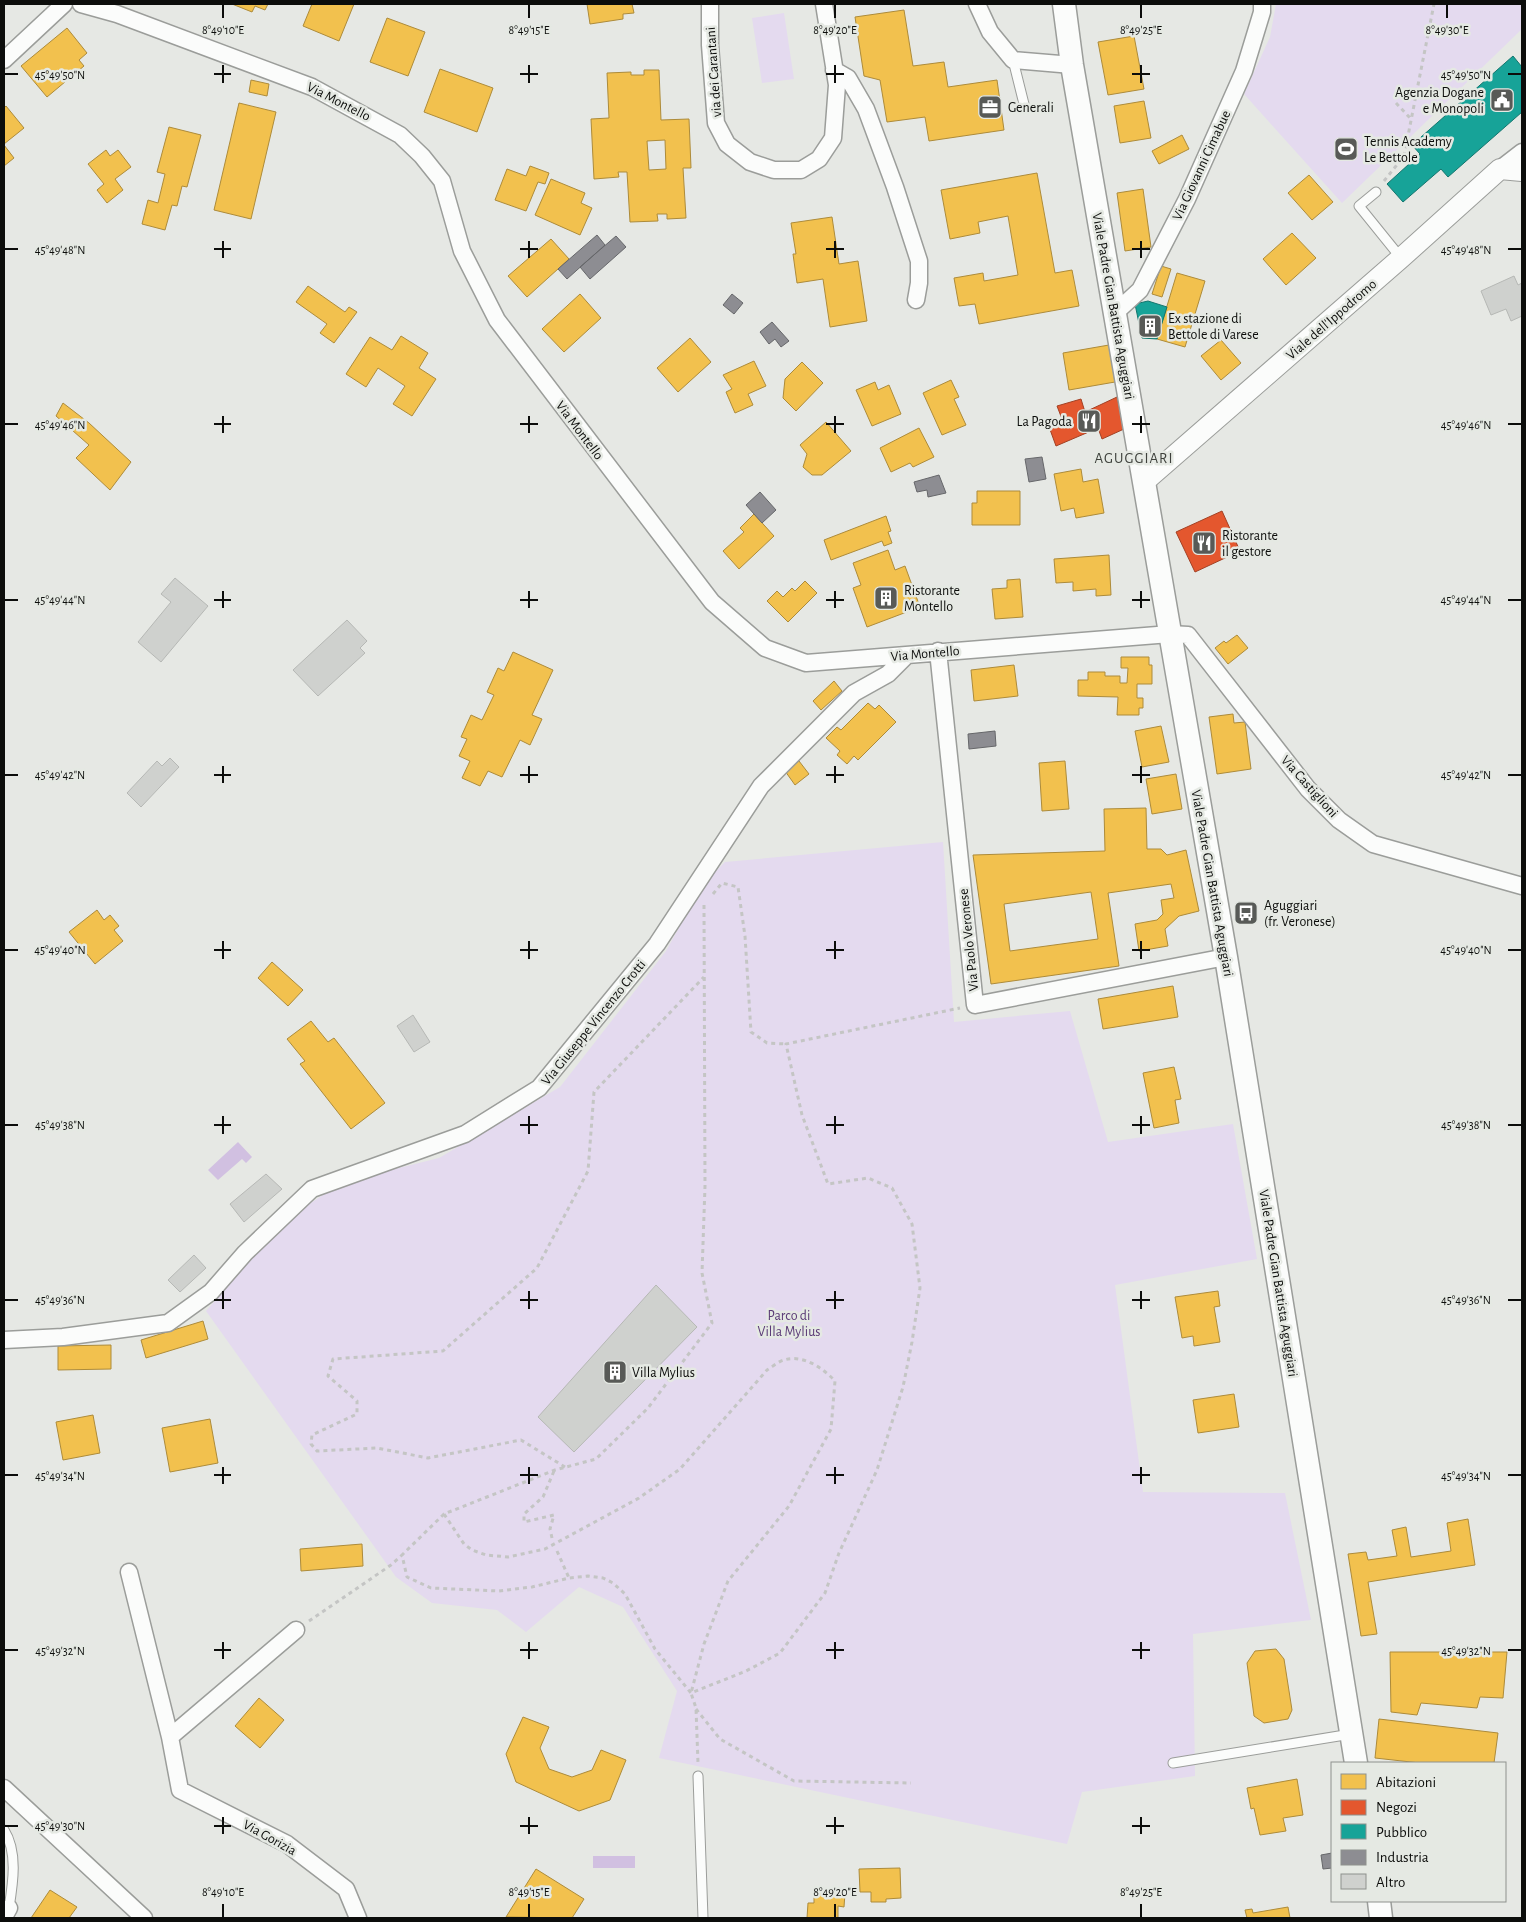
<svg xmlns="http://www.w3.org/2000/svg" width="1526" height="1922" viewBox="0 0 1526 1922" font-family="'Alegreya Sans',sans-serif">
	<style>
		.green { fill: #e4daef }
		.water { fill: #d1c0e1 }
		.homes { fill: #f2c14e; stroke: #ad8b3a; fill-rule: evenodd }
		.shops { fill: #e4572e; stroke: #a34124 }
		.public { fill: #17a398; stroke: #14766e }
		.industry { fill: #8d8d92; stroke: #66676a }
		.building { fill: #cfd1ce; stroke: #b6b8b5 }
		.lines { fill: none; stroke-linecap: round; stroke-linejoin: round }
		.service-casing { stroke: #9b9d9a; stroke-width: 11 }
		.minor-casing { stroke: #9b9d9a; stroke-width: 19 }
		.tertiary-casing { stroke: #9b9d9a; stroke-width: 22 }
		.secondary-casing { stroke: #9b9d9a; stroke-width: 25 }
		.path { stroke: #c4c5c4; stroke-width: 3; stroke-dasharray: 4 4; stroke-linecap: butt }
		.service { stroke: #fbfcfb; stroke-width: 9 }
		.minor { stroke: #fbfcfb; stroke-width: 16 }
		.tertiary { stroke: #fbfcfb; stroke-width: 20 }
		.secondary { stroke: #fbfcfb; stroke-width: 22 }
		.ticks { fill: none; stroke: #0c0d0b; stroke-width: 2 }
		.labels { text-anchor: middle; stroke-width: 5; stroke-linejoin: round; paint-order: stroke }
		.street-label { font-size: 14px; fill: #0c0d0b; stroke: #e5e9e3 }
		.poi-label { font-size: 14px; fill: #0c0d0b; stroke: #e5e9e3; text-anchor: start }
		.park-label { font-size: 14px; fill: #5a3a76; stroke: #e5e9e3 }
		.neighbourhood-label { font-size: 15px; letter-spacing: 1px; fill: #3e413c; stroke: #e5e9e3 }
		.ticks-label { font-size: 12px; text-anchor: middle; fill: #0c0d0b; stroke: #e5e9e3; stroke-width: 5; stroke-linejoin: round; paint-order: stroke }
	</style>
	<rect width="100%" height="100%" fill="#e6e8e4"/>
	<path class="green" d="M1276,4H1522V29L1342,203L1244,94L1270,37Z
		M784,13L794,79L762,83L752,18Z
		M943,842L954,1022L1070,1011L1108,1142L1233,1124L1257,1259L1115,1285L1143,1492L1285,1493L1311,1620L1193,1634L1195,1776L1082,1792L1067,1844L659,1758L677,1691L623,1607L579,1587L526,1632L497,1610L432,1603L396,1577L206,1311L285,1220L329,1191L391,1170L439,1158L560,1087L666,951L703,884L725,862Z"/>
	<path class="water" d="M238,1142L252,1157L246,1163L242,1159L218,1180L208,1170Z
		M593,1856H635V1868H593Z"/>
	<path class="homes" d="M232,4H268L265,10L255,6L252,12Z
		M312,4H354L339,41L303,26Z
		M587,4H632L634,13L623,14V19L590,24Z
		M904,10L913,66L944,62L948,87L997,80L1004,130L929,141L925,117L887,122L880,80L864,76L855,17Z
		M387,18L425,32L408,76L370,62Z
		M67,28L87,53L79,60L84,66L47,97L21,66Z
		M1134,36L1144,89L1108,95L1098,42Z
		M440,69L493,88L477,132L424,112Z
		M644,70H659L661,120L689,119L691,168H683L686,218L667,219V214H657L658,221L630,222L627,172H618L619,177L594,179L591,119L609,118L607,73L631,72V75H644ZM665,140L666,169L649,170L647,141Z
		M251,80L269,84L267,96L249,92Z
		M1144,101L1151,138L1120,143L1114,106Z
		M239,103L276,112L251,219L214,210Z
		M6,106L24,128L4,144V108Z
		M169,127L201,135L187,187L182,186L177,206L172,205L165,230L142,224L148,200L158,203L165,174L157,172Z
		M1182,135L1189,149L1159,164L1152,151Z
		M4,145L14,158L4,166Z
		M106,150L110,156L118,150L131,167L115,179L123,190L107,203L97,190L104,184L88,164Z
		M530,166L549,173L545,184L538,182L526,211L495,200L507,169L526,176Z
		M1037,173L1055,273L1072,270L1079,306L979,324L975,304L959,306L954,278L983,273L984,281L1018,275L1008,216L978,222L980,233L950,239L941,190Z
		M1309,175L1333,202L1312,220L1288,193Z
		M551,179L585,193L581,203L592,208L580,235L535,215Z
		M1143,189L1151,247L1125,251L1117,193Z
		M832,217L839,264L858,261L867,321L830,327L823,279L797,283L793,254H796L791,223Z
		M1292,233L1316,258L1286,285L1263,259Z
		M551,239L569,259L527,297L508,276Z
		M1161,266L1171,269L1162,297L1152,294Z
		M1177,273L1205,281L1185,347L1157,339Z
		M308,286L345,312L349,307L357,312L334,343L320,333L327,324L296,302Z
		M580,294L601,318L564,352L542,329Z
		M401,336L428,353L419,368L436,379L412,416L393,404L405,386L378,368L366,387L346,374L370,337L392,350Z
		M690,338L711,362L678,392L657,368Z
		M1221,340L1241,363L1221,380L1201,356Z
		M1109,345L1115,382L1069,390L1063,353Z
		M754,361L766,386L748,394L753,405L735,413L726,392L732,389L723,375Z
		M802,362L823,383L796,411L783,398L785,379Z
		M951,380L959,397L954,399L966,425L942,435L923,393Z
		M875,382L878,390L889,385L901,414L872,426L856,390Z
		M63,403L89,423L131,462L110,490L76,458L89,445L56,416Z
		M826,422L851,451L822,475H812L803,467L807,454L800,445Z
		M919,428L934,457L913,467L910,463L891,472L880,448Z
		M1081,469L1083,482L1098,479L1104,513L1076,518L1074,508L1061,511L1054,474Z
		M977,491H1020V525H972V503H977Z
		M754,514L774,536L739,569L723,551L744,532L740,528Z
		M886,516L891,531L888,532L892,543L884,546L882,541L831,560L824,540Z
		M888,550L895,570L905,566L920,607L867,627L853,588L861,585L853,563Z
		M1109,555L1111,595L1096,596V589L1073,591V582L1056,583L1054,559Z
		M1020,579L1023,617L995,619L992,589L1007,588V580Z
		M805,581L817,593L788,622L767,601L777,591L783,597L792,588L795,591Z
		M1237,635L1248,648L1228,664L1215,648L1224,641L1226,643Z
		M513,652L553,670L532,715L542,719L530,745L520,740L502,777L488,771L480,786L462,778L470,761L459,756L467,739L461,737L471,715L482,720L494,695L487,692L498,668L504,671Z
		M1121,657H1149V665H1152V684H1137V698H1143V708H1139V715H1117L1118,697L1078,696V680H1088V672H1105V676H1120V683H1127L1128,668H1121Z
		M1014,665L1018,696L974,701L971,670Z
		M834,681L842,691L821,710L813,701Z
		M868,703L875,709L879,705L896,722L858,760L854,756L847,764L837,755L840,751L826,738L837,727L841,730Z
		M1233,714L1234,723L1245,722L1251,769L1217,774L1209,717Z
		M1161,726L1169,762L1142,767L1135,731Z
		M799,761L809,774L795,785L785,771Z
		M1065,761L1069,809L1042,811L1039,763Z
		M1176,774L1182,809L1152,814L1146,779Z
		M1146,808L1147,849H1161L1167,855L1186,850L1199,911L1179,916L1165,929L1168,946L1139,951L1135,924L1157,920L1163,914L1161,900L1174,898L1171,884L1108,893L1119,966L991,984L973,855L1105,851L1104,809ZM1091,892L1098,939L1010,951L1004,904Z
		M97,910L104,920L110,915L119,926L114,930L123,941L95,964L69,932Z
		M272,962L303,990L288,1006L258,978Z
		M1173,986L1178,1017L1103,1029L1098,999Z
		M311,1021L328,1042L334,1038L385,1103L351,1129L300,1064L305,1061L287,1039Z
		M1174,1067L1181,1099L1175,1100L1179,1123L1154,1128L1143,1073Z
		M1218,1291L1220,1306L1214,1307L1220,1342L1194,1346L1193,1336L1182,1338L1175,1297Z
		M203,1321L208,1339L146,1358L141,1340Z
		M111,1345V1369L58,1370V1346Z
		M1234,1394L1239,1427L1198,1433L1193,1400Z
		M93,1415L100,1453L63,1460L56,1422Z
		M210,1419L218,1463L170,1472L162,1428Z
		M1468,1519L1475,1565L1368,1582L1377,1634L1361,1636L1348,1554L1366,1552L1368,1560L1397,1556L1392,1530L1406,1527L1411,1557L1451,1551L1447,1523Z
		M362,1544L363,1566L301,1571L300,1549Z
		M1276,1649L1284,1659L1292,1710L1288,1719L1264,1723L1254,1716L1247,1663L1255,1651Z
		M1390,1652H1507L1503,1698L1480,1697L1477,1708L1421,1703L1417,1715L1391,1712Z
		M259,1698L284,1720L260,1748L235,1726Z
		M523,1717L549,1727L540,1748L549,1769L572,1777L592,1770L601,1750L626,1760L610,1800L579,1811L516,1782L506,1754Z
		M1379,1719L1498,1733L1494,1763H1420L1375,1758Z
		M1297,1779L1303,1815L1283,1818L1286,1831L1260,1835L1254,1808L1251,1809L1247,1788Z
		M900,1868L901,1898L886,1899V1902H871V1892H860L859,1869Z
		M536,1869L584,1899L572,1918L506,1917Z
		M50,1890L77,1907L69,1918H31Z
		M814,1892L845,1893L844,1907L838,1906V1918H807L808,1903H814Z
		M1288,1907L1290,1918H1247L1245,1910L1252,1909L1253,1913Z"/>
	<path class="shops" d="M1117,397L1124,429L1102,439L1098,428L1056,446L1048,424L1062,419L1057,406L1081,399L1085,412Z
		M1222,511L1240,551L1195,572L1176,532Z"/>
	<path class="public" d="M1513,56L1522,67V112L1448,177L1441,169L1403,202L1387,184L1420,154L1412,145Z
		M1148,301L1167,307L1157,339L1142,338L1135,304Z"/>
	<path class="industry" d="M597,235L605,245L567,279L558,269Z
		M616,236L626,247L590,279L580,267Z
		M732,294L743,303L734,314L723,305Z
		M772,322L789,341L781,347L775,339L769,344L760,332Z
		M1042,457L1046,479L1029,482L1025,459Z
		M939,475L946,493L928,497L927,490L917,492L914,482Z
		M760,492L776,510L762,523L746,505Z
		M995,731L996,746L969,749L968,734Z
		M1332,1853V1868L1323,1869L1321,1855Z"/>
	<path class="building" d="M1514,276L1518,285L1522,283V316L1511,321L1506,309L1491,315L1481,291Z
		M175,578L208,606L161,662L138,642L171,602L161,594Z
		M347,620L367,641L360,648L365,653L318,696L293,670Z
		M170,758L179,767L141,807L127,793L157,761L162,766Z
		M413,1015L430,1042L414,1052L397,1026Z
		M266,1174L282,1189L244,1222L230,1204Z
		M194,1255L206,1268L180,1292L168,1280Z
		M656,1285L697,1327L574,1452L538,1417Z"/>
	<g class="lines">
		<g class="service-casing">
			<path id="service" d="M1013,60L1024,104
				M1376,192L1359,206L1401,258
				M1173,1763L1351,1734
				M698,1776L703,1918
				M4,1830C18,1852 13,1883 9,1908"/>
		</g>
		<g class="minor-casing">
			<path id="minor" d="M81,4L117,14L312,87L400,135L422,156L442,181L462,251L497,320L712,602L765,648L806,663L1170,634L1188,635L1308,789L1339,820L1373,844L1522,886
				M710,4V45L716,123L727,144L750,162L774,170H801L819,159L833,138L837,85L824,4
				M977,4L990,32L1013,60L1072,65
				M4,60L64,4
				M834,70L848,78L866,109L895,187L919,261V283L916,300
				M1500,169L1522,152
				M1116,312L1140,290L1187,199L1244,71L1262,12V4
				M938,651L975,1005L1226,957
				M4,1340L63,1337L168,1323L211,1292L245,1253L312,1189L465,1134L539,1088L657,944L761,786L854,693L888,674L907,655
				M129,1572L170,1737L180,1790L287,1844L346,1889L358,1918
				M170,1737L296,1630
				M4,1788L144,1918
				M4,1917L9,1908"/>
		</g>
		<g class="tertiary-casing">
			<path id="tertiary" d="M1144,482L1401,258L1500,169L1522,171"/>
		</g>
		<g class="secondary-casing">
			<path id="secondary" d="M1064,4L1072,65L1226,957L1356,1763
				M1379,1901L1381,1918"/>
		</g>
		<path class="path" d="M1396,103L1411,119
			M1384,181L1404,156L1434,4
			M713,894L722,883L738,887L745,936L751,1032L767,1043L786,1044
			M704,905L705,1186L702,1273L712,1323L648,1408L596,1459L555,1470L444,1514L402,1555L407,1577L431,1588L499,1591L532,1587L569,1578L588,1576L603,1578L613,1583L625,1594L655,1649L691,1693L746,1671L780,1653L825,1593L839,1553L877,1470L903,1387L912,1342L920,1288L912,1224L892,1188L868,1178L828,1184L802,1115L786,1044L960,1008
			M565,1467L521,1440L428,1458L377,1448L317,1451L311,1444L312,1435L357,1414V1401L328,1376L333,1359L443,1351L537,1268L588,1171L594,1092L704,977
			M444,1514L464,1544L472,1550L486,1555L508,1557L545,1549L639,1498L680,1469L767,1370C772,1367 779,1361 784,1360C803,1354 823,1368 835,1381L831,1429L789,1506L728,1581L704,1644L691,1693L696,1708L698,1763
			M552,1538L550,1529L554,1515L524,1522V1514L543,1497L554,1471
			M557,1551L569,1578
			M309,1621L391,1565L402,1555
			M696,1709L720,1739L794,1781L911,1783"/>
		<use href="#service" class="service"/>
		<use href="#minor" class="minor"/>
		<use href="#tertiary" class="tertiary"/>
		<use href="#secondary" class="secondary"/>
	</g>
	<path class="ticks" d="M223,5V18M529,5V18M835,5V18M1141,5V18M1447,5V18M223,65V83M529,65V83M835,65V83M1141,65V83M5,74H18M214,74H231M520,74H538M826,74H844M1132,74H1150M1508,74H1521M223,241V258M529,241V258M835,241V258M1141,241V258M5,249H18M214,249H231M520,249H538M826,249H844M1132,249H1150M1508,249H1521M223,416V433M529,416V433M835,416V433M1141,416V433M5,424H18M214,424H231M520,424H538M826,424H844M1132,424H1150M1508,424H1521M223,591V608M529,591V608M835,591V608M1141,591V608M5,600H18M214,600H231M520,600H538M826,600H844M1132,600H1150M1508,600H1521M223,766V783M529,766V783M835,766V783M1141,766V783M5,775H18M214,775H231M520,775H538M826,775H844M1132,775H1150M1508,775H1521M223,941V959M529,941V959M835,941V959M1141,941V959M5,950H18M214,950H231M520,950H538M826,950H844M1132,950H1150M1508,950H1521M223,1116V1134M529,1116V1134M835,1116V1134M1141,1116V1134M5,1125H18M214,1125H231M520,1125H538M826,1125H844M1132,1125H1150M1508,1125H1521M223,1291V1309M529,1291V1309M835,1291V1309M1141,1291V1309M5,1300H18M214,1300H231M520,1300H538M826,1300H844M1132,1300H1150M1508,1300H1521M223,1467V1484M529,1467V1484M835,1467V1484M1141,1467V1484M5,1475H18M214,1475H231M520,1475H538M826,1475H844M1132,1475H1150M1508,1475H1521M223,1642V1659M529,1642V1659M835,1642V1659M1141,1642V1659M5,1650H18M214,1650H231M520,1650H538M826,1650H844M1132,1650H1150M1508,1650H1521M223,1817V1834M529,1817V1834M835,1817V1834M1141,1817V1834M5,1826H18M214,1826H231M520,1826H538M826,1826H844M1132,1826H1150M223,1904V1917M529,1904V1917M835,1904V1917M1141,1904V1917"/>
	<defs>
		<g id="civic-square" transform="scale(1.25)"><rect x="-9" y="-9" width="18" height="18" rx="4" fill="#585a57" stroke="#e5e9e3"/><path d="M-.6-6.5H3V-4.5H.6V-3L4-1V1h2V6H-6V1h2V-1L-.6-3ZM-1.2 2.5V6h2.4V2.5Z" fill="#fff"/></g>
		<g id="office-square" transform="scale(1.25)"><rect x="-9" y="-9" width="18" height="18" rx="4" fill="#585a57" stroke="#e5e9e3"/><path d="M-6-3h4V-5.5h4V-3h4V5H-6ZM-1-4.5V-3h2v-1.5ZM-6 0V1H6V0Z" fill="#fff"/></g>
		<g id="stadium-square" transform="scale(1.25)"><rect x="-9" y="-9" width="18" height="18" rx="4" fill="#585a57" stroke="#e5e9e3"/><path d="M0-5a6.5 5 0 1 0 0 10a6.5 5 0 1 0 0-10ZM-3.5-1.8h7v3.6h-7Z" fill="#fff"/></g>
		<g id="building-square" transform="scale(1.25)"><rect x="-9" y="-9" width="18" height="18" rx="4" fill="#585a57" stroke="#e5e9e3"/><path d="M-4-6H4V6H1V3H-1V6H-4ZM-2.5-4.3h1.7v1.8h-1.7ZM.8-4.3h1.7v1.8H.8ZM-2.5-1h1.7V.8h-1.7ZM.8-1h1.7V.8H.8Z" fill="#fff"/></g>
		<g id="restaurant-square" transform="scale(1.25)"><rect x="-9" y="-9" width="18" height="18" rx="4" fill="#585a57" stroke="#e5e9e3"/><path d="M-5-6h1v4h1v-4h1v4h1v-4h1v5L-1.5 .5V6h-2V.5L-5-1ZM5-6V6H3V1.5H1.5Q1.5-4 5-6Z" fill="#fff"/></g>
		<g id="bus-square" transform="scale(1.25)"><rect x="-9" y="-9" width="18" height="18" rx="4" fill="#585a57" stroke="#e5e9e3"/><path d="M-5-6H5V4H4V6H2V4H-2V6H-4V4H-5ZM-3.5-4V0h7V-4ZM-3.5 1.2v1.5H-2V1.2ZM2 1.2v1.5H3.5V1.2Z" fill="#fff"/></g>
	</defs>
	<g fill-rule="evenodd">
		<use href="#civic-square" x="1502" y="100"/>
		<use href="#office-square" x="990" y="107"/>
		<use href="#stadium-square" x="1346" y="149"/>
		<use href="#building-square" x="1150" y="326"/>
		<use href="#restaurant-square" x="1089" y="421"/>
		<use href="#restaurant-square" x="1204" y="543"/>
		<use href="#building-square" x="886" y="598"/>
		<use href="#bus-square" x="1246" y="913"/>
		<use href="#building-square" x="615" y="1372"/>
	</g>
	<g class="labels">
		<g class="street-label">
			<text transform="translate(713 72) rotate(-94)" y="5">via dei Carantani</text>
			<text transform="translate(339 101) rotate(27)" y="5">Via Montello</text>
			<text transform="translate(1201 165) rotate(-65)" y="5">Via Giovanni Cimabue</text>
			<text transform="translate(1114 306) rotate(80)" y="5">Viale Padre Gian Battista Aguggiari</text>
			<text transform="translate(1331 319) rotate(-41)" y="5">Viale dell'Ippodromo</text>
			<text transform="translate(580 430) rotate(53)" y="5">Via Montello</text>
			<text transform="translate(925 653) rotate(-5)" y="5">Via Montello</text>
			<text transform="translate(1310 786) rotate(48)" y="5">Via Castiglioni</text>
			<text transform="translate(1213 883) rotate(80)" y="5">Viale Padre Gian Battista Aguggiari</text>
			<text transform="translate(968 940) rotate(-96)" y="5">Via Paolo Veronese</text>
			<text transform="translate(593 1022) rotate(-51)" y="5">Via Giuseppe Vincenzo Crotti</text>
			<text transform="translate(1279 1283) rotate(81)" y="5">Viale Padre Gian Battista Aguggiari</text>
			<text transform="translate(270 1837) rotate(29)" y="5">Via Gorizia</text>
		</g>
		<g class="poi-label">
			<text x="1484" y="97" text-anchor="end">Agenzia Dogane<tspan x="1484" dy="16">e Monopoli</tspan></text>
			<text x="1008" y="112">Generali</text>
			<text x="1364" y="146">Tennis Academy<tspan x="1364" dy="16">Le Bettole</tspan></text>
			<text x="1168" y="323">Ex stazione di<tspan x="1168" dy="16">Bettole di Varese</tspan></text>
			<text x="1072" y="426" text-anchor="end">La Pagoda</text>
			<text x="1222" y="540">Ristorante<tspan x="1222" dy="16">il gestore</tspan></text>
			<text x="904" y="595">Ristorante<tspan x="904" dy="16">Montello</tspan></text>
			<text x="1264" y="910">Aguggiari<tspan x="1264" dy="16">(fr. Veronese)</tspan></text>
			<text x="632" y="1377">Villa Mylius</text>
		</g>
		<g class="park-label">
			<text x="789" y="1320">Parco di<tspan x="789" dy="16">Villa Mylius</tspan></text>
		</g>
		<g class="neighbourhood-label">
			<text x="1134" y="463">AGUGGIARI</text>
		</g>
	</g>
	<g class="ticks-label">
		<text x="223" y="34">8°49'10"E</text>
		<text x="529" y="34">8°49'15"E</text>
		<text x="835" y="34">8°49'20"E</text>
		<text x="1141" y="34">8°49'25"E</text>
		<text x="1447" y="34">8°49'30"E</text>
		<text x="60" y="79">45°49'50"N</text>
		<text x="1466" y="79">45°49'50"N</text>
		<text x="60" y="254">45°49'48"N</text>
		<text x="1466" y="254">45°49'48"N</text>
		<text x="60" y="429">45°49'46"N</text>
		<text x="1466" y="429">45°49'46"N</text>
		<text x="60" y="604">45°49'44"N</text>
		<text x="1466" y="604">45°49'44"N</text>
		<text x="60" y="779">45°49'42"N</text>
		<text x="1466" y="779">45°49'42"N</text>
		<text x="60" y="954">45°49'40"N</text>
		<text x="1466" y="954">45°49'40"N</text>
		<text x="60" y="1129">45°49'38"N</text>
		<text x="1466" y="1129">45°49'38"N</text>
		<text x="60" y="1304">45°49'36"N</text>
		<text x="1466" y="1304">45°49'36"N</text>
		<text x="60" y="1480">45°49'34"N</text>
		<text x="1466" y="1480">45°49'34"N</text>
		<text x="60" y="1655">45°49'32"N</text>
		<text x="1466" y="1655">45°49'32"N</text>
		<text x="60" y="1830">45°49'30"N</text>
		<text x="223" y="1896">8°49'10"E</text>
		<text x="529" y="1896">8°49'15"E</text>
		<text x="835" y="1896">8°49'20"E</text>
		<text x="1141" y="1896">8°49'25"E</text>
	</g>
	<rect width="1526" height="1922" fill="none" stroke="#0c0d0b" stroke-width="10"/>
	<rect x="1331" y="1762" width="175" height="140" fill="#e5e9e3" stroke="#8e918d"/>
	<rect x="1341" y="1774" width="25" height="15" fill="#f2c14e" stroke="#8e918d"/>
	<text x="1376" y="1787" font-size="15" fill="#0c0d0b">Abitazioni</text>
	<rect x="1341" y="1800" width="25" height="15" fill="#e4572e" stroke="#8e918d"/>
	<text x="1376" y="1812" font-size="15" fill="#0c0d0b">Negozi</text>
	<rect x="1341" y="1824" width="25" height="15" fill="#17a398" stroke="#8e918d"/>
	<text x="1376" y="1837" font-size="15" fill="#0c0d0b">Pubblico</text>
	<rect x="1341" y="1850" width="25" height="15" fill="#8d8d92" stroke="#8e918d"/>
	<text x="1376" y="1862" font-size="15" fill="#0c0d0b">Industria</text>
	<rect x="1341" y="1874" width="25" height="15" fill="#cfd1ce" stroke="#8e918d"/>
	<text x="1376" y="1887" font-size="15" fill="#0c0d0b">Altro</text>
</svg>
